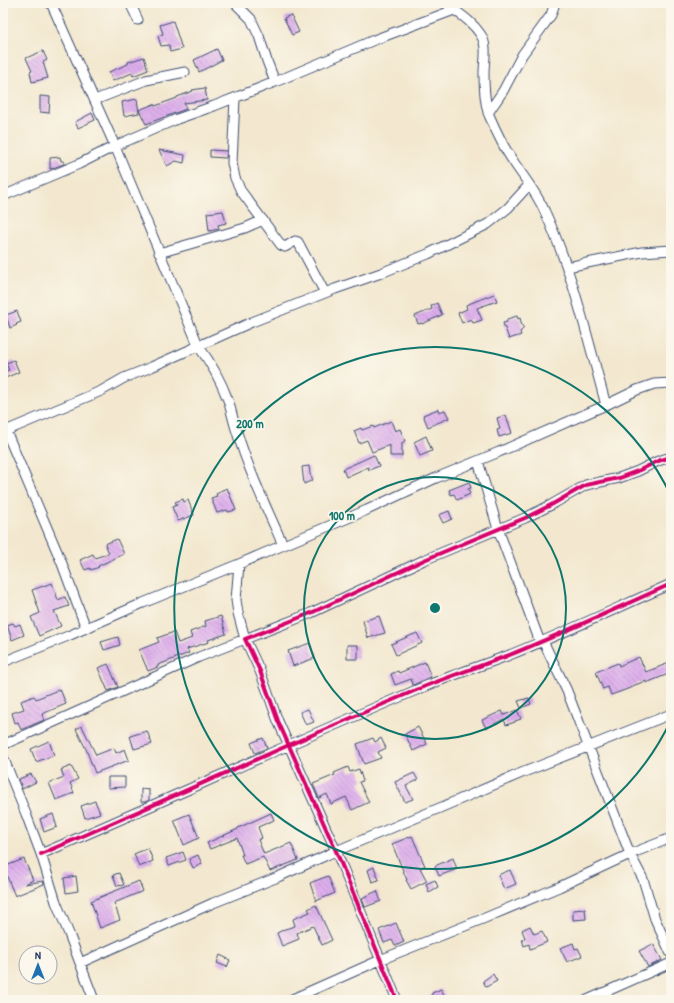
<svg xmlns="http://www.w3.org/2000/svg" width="674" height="1003" viewBox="0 0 674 1003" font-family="'Patrick Hand',sans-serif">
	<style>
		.building { fill: url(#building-back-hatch) }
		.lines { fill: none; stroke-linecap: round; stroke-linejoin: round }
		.street-casing { stroke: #3b4b6f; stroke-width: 11 }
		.street { stroke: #fff; stroke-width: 9 }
		.cycleway-casing { stroke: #fbf7ec; stroke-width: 6 }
		.cycleway { stroke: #d6006c; stroke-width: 4 }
		.ring { fill: none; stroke: #0f766e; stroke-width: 2 }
		.centre { fill: #0f766e; stroke: #fbf7ec; stroke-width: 2 }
		.ring-label { font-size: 12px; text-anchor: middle; font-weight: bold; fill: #0f766e; stroke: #fbf7ec; stroke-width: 3.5; stroke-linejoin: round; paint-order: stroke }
	</style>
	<defs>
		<pattern id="building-back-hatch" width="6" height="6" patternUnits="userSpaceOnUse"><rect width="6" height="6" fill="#deafec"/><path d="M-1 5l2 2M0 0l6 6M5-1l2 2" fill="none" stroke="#b38fc2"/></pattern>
	</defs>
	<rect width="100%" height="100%" fill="#fbf7ec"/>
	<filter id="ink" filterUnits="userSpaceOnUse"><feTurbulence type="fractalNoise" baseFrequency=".025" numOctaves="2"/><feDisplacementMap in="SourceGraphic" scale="8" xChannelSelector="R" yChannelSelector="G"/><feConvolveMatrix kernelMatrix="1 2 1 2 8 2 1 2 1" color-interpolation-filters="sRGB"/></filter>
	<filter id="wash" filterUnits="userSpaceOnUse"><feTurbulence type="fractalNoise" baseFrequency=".012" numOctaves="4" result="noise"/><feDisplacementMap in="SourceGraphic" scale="16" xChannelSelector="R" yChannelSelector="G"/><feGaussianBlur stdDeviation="0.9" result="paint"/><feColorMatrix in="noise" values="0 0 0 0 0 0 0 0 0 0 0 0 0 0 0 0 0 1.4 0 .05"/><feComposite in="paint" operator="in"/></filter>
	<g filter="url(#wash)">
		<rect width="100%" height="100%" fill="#f3e8cf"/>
		<g id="blocks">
			<path class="building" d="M291,15L299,32L292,35L284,18Z
				M173,21L182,49L170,52L169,45L161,46L158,36L163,34L160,25Z
				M217,49L222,60L199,72L194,60Z
				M43,51L47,60L43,62L48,78L32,82L30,72L32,71L26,58Z
				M144,57L148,70L133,76L132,73L113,81L109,72L128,64V62Z
				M205,88L207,100L184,103L186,109L146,124L139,110L154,104L155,106L177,98V97L193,91L192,90Z
				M40,96L50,97L49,113L40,112Z
				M137,99L139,113L124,116L122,102Z
				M92,113L95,120L78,128L75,122Z
				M159,150L185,155L184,163L176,161L167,166Z
				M210,150L227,151L226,158L210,157Z
				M60,157L61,161H64V164L53,168L50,169V158Z
				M223,211L226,223L218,225L219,229L209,231L207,213Z
				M494,294L497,301L477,308L482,320L473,323L471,319L462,323L458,313L467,309L466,305Z
				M437,303L442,315L422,324V323L418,324L415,316L432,309L431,306Z
				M17,311L21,322L16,324L17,325L10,328L6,315Z
				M517,316L518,319L520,318L522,326L524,328L520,332L521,335L509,339L503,323L507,322V319Z
				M14,360L19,372L3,379V372L9,370L6,363Z
				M438,409L439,412L445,410L449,418L428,427L423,415Z
				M506,415L512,433L499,437L497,430L500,429L497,418Z
				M391,421L395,431L400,429L405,441L402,443V456H390V445L372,452L367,440L359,443L354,431L361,428L362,430L373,426L374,428Z
				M426,436L432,451L420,456L414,442Z
				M374,455L379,466L369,470L368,467L346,477L343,469Z
				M309,466L310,474L313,480L304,484L302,467Z
				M469,482L471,488L468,489L470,494L457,500L454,494L451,495L449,490Z
				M227,488L236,510L228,512L227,510L217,513L211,498L217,496L216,494L220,492V491Z
				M183,499L184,502L188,500L194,515L178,521L172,507L177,505L175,502Z
				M449,511L452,519L443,523L439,515Z
				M117,539L124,554L98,566L99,567L91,570L90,568L85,570L80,560L93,554L95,558L109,553L105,544Z
				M52,583L58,600L65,597L69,606L54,611L61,626L39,636L31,617L40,613L32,590Z
				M221,616L226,634L208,640L209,642L187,649L189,653L158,665V667L148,671L139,650L159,642L157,638L174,632L178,643L192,638L190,632L206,626L205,621Z
				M379,616L385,633L368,638L363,621Z
				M13,623L15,626L20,624L24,635L12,640L7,625Z
				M417,633L422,643L396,655L391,644Z
				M118,637L120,645L104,650L101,642Z
				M310,643L315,658L293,666L288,651Z
				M347,645H358V659H347Z
				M639,657L646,672L669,663L671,667V673L646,683V681L632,686L633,687L611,695L608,687L603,689L596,672L618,663L619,666Z
				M425,662L431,677L413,685L411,679L395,685L391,674L398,671L399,673Z
				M108,664L118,687L108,691L98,668Z
				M60,689L66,704L42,714L44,720L21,730L18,722L15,723L12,713L24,709L21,701L34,696L36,699Z
				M529,698L531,704L521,708L518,701Z
				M308,709L314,722L306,725L300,712Z
				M517,710L521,719L515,721V722L506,725L504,719L486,728L482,720L502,711L504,715Z
				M82,726L96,755L114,748L116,753L125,749L129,760L95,773L86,749L76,729Z
				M418,727L427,744L413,751L405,734Z
				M147,731L152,744L134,749L130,736Z
				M263,738L267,748L255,753L251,743Z
				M373,738L375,742L381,738L386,748L378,752L381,758L364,764L357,744Z
				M49,741L54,755L36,762L31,749Z
				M71,766L78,779L70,783L74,793L56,800L49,783L64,777L61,770Z
				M348,767L350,772L359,769L363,781L359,782L369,802L352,810L346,797L331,804L327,794L319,798L313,784L335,775L334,773Z
				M414,773L418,780L406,786L413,799L405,802L395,782Z
				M31,774L36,782L22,789L19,779Z
				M108,777H125V787L108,788Z
				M141,789L149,790V800L145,802H141Z
				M95,801L100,813L85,818L81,806Z
				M271,813L274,820L258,827L262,838L258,840L264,854L291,843L298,860L270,871L263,857L245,864L241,855H243L237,838L210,849L207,843L238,829V828Z
				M53,814L57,827L44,832L40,819Z
				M189,814L199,838L184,845L174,820Z
				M412,836L425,866L420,868L427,881L411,889L406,880H407L392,844Z
				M148,848L153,861L139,867L134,854Z
				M183,852L186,860L169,866L166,858Z
				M198,855L202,864L193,868L189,859Z
				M453,858L457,869L439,876L435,866Z
				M24,859L33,880L25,884L43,881L44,884L15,896L3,867Z
				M374,867L379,880L372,882L368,870Z
				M510,870L516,884L504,889L498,875Z
				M119,873L124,885L117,886L113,875Z
				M76,876L78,891L66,893L64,878Z
				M328,876L335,893L316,901L310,883Z
				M435,880L438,887L429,892L426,884Z
				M139,881L143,891L114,903L120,920L100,928L91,901Z
				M377,891L381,901L365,907L362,898Z
				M316,905L321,916L332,940L322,945L313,926L297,933L299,939L282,946L277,933L285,929L295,926L293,919L310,912L308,909Z
				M585,909L586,919L573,920V910Z
				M396,923L404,942L395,946L392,940L384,943L379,930Z
				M530,926L534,934L542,931L547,942L530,949L529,944L524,946L522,939L525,938L522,930Z
				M573,943L575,949L578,948L582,956L567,962L560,948Z
				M653,944L662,960L648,967L639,951Z
				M220,955L230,960L227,967L217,963Z
				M493,974L497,981L486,987L483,981Z
				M441,989L445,997L438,1000H421L432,995V993Z"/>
		</g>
	</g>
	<g filter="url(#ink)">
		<use href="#blocks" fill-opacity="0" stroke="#3b4b6f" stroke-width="1"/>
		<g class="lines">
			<g class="street-casing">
				<path id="street" d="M51,3L115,146L199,347C212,364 220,379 228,400C231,409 233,420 236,429C248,469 266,507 283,545
					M130,3L138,20
					M235,3L251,19L259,36L267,61L275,82
					M445,3C458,13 472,21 481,35C488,46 484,61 484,73C484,86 485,104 489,115C496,131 503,147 513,161C524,178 537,193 545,212C573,273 588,340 606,405
					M235,98L232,163L235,178L241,191L281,245L285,247L295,241L298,242L325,293
					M95,100L146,80L185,72
					M488,113L503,91L522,55L551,15L555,3
					M3,196L79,164L115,146L177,119L214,106L275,82L374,40L454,10
					M159,253L245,228L263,220
					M567,267L642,252L671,250
					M6,431L61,561L86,628
					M3,432L101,391L124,378L149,368L252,322L335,289L381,273L428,254L488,224L508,208L529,185
					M478,461L498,529L540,642
					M543,641L567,691L630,854L643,879L655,919L671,954
					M3,662L68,636L143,603L239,564L267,552L367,510L436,478L499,452L606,405L637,390L654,384L671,383
					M3,745L199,657L245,639L238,613L236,600L239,564
					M3,757L26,814L41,854L56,902L69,934L94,1000
					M41,854C169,799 297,740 426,686C453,675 480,666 507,656C562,634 617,608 671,584
					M80,963L213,903L278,877L336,851L442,807L524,772L671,714
					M290,1000L380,960L485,918L559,887L630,854L671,838
					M397,1000L336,851L278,721L260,671L245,639L276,627L311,613L424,560L525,518L551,505L586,485L619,478L638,471L658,461L671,457
					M587,1000L671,963"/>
			</g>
			<use href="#street" class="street"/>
			<g class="cycleway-casing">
				<path id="cycleway" d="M41,854C169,799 297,740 426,686C453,675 480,666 507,656C562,634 617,608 671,584
					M397,1000L336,851L278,721L260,671L245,639L276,627L311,613L424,560L525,518L551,505L586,485L619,478L638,471L658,461L671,457"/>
			</g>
			<use href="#cycleway" class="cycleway"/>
		</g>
	</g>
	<g class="ring">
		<circle cx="435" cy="608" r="131"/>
		<path d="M671 720A261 261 0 1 1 671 496"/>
	</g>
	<circle cx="435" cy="608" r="6" class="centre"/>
	<g class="ring-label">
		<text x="250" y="428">200 m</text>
		<text x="342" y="520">100 m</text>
	</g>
	<rect width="674" height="1003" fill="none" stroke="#fbf7ec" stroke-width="16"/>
	<g transform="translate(38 965)"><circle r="19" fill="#fbf7ec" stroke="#a1a7b3"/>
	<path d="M0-3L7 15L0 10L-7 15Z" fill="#1f6fb2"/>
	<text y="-6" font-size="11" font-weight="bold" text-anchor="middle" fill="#1b2f5e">N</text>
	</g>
</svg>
